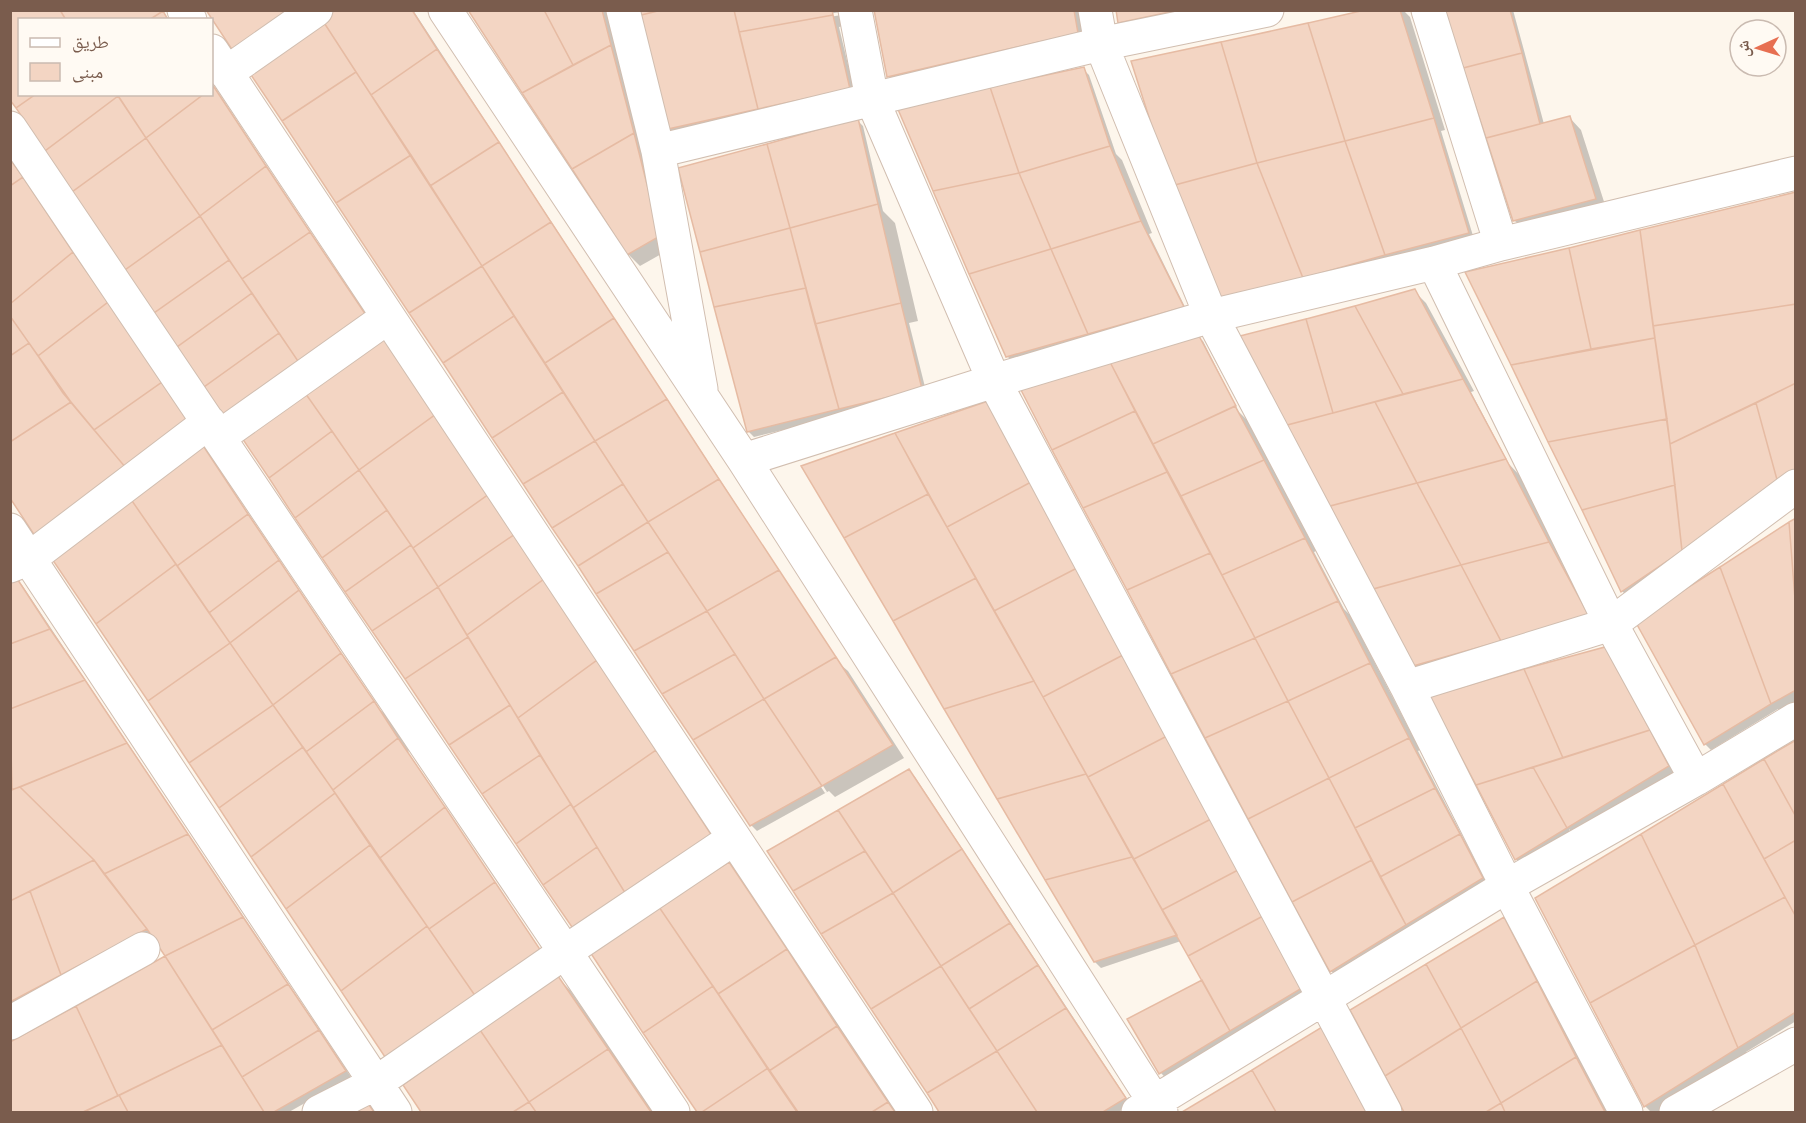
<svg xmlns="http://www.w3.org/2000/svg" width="1806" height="1123" viewBox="0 0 1806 1123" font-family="Cabin,'Noto Naskh Arabic',sans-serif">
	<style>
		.shadow { fill: #0003; fill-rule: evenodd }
		.building { fill: #f3d5c3; stroke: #e6bba3; stroke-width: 1.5 }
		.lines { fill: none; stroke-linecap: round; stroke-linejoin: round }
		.minor-casing { stroke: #d1beb0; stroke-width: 35 }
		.minor { stroke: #fff; stroke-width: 33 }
	</style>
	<rect width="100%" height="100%" fill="#fdf6ec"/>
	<path class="shadow" d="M10,10H163L169,20H20V94H212V83L374,328L232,423L10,98Z
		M336,10H413L841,665L848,671L904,758L835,797L829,791L757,831L751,825L249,69ZM771,712H775L827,792L825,793Z
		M470,10H606L639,139L672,248L640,266L628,254Z
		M642,10H840L844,26L839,27L855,94L687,147L669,129ZM840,12L841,15L751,31V28Z
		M876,10H1091L1100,55L911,99L888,76Z
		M1117,10H1212L1126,28L1120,22Z
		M1372,10H1403L1410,17L1445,130L1441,131L1474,239L1228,305Z
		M1446,10H1513L1544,124L1569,117L1581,130L1607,211L1527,233L1515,221Z
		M1083,69L1089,75L1116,154L1122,160L1152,233L1149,234L1188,313L1019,368L1007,356Z
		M857,120L863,126L883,211L895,223L918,321L909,323L927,395L754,437L748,431Z
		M10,159L193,428L10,495Z
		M1796,194V496L1634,603L1622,591L1512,364Z
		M1414,291L1426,303L1474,391L1471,392L1509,464L1523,479L1566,560L1561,561L1594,622L1427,678L1414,665L1243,337Z
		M1197,336L1203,341L1239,412L1247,420L1316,551L1314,552L1344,609L1350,615L1420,750L1418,751L1488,885L1343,983L1331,971L1023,391Z
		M987,403L1313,1001L1173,1086L1161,1073L1129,1020L1204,981L1181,941L1101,968L1095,962L803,467Z
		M242,436L554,593L719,845L581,935Z
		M207,452L379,709L386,715L409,751L408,752L546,958L394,1065Z
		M1796,519V709L1785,716L1778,709L1711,750L1705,744Z
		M16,579L22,585L351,1077L289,1112H10V1043L167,957L152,934L10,1011V581Z
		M1605,648L1680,779L1580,840L1569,829L1571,835L1522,865L1516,859Z
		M1796,742V1021L1746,1052L1749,1061L1666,1112H1651L1645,1106Z
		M909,771L915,777L1131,1105L1118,1112H941L769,852Z
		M729,864L741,876L896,1112H699L592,953Z
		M1504,919L1509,925L1542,989L1549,995L1613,1112H1406L1352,1011Z
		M558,978L570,990L654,1112H423L405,1085Z
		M1322,1029L1369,1112H1184Z"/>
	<path class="building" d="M10,10H60L66,20H20V94H36L16,108L10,100Z
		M60,10H162L163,11L149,20H66Z
		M206,10H300L235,54Z
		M333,10H412L437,49L371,95L321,18Z
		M468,10H544L573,65L522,93Z
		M544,10H602L611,45L573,65Z
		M640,10H662L641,15Z
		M662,10H734L758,109L668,129L641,15Z
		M734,10H832L833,15L739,32Z
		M874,10H1074L1078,33L887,77Z
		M1116,10H1179L1118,23Z
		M1365,10H1400L1434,118L1345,141L1308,23Z
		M1445,10H1510L1522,53L1463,68Z
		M163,11L168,20H149Z
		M833,15L850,89L758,109L739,32Z
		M321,18L356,72L282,121L247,69Z
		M1308,23L1345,141L1257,163L1221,42Z
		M1221,42L1257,163L1171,186L1131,61Z
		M611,45L634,133L572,169L522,93Z
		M437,49L499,142L430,186L371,95Z
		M1522,53L1540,124L1486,138L1463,68Z
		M1084,67L1110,146L1019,173L990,87Z
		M356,72L411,155L336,203L282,121Z
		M214,87L266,166L200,216L146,138L204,94H212V89Z
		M990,87L1019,173L933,191L897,107Z
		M36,94H117L118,96L45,151L16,108Z
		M117,94H204L146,138Z
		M118,96L146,138L72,192L45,151Z
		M1570,116L1596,199L1513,221L1486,138Z
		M858,118L878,204L790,228L767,144Z
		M1434,118L1469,233L1385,255L1345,141Z
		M634,133L660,236L627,255L572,169Z
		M146,138L200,216L125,270L72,192Z
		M1345,141L1385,255L1303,278L1257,163Z
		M499,142L551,222L482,266L430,186Z
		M767,144L790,228L700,252L678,168Z
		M1110,146L1141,221L1051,249L1019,173Z
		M411,155L482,266L409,313L336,203Z
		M10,159L23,177L10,186Z
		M1257,163L1303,278L1221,300L1171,186Z
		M266,166L310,232L242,279L200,216Z
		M1019,173L1051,249L969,274L933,191Z
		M23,177L73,252L10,304V186Z
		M1796,192V304L1653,326L1640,230Z
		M878,204L901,303L815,324L790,228Z
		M200,216L229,260L154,313L125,270Z
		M1141,221L1184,307L1088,334L1051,249Z
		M551,222L614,318L545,363L482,266Z
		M790,228L806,288L714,307L700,252Z
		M1640,230L1655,338L1591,349L1569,248Z
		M310,232L370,321L302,367L242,279Z
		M1569,248L1591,349L1511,365L1465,272Z
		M1051,249L1088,334L1006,357L969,274Z
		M73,252L108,302L38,356L10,316V304Z
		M229,260L252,293L177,347L154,313Z
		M482,266L514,316L443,363L409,313Z
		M806,288L839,409L747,432L714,307Z
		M1415,289L1463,379L1403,394L1355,306Z
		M252,293L279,333L204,387L177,347Z
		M108,302L162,382L94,430L63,393L38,356Z
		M901,303L922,389L839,409L815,324Z
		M1796,304V383L1670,444L1653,326Z
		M1355,306L1403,394L1333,413L1306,319Z
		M10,316L29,343L10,356Z
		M514,316L563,392L492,438L443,363Z
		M614,318L667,399L595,441L545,363Z
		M1306,319L1333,413L1287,425L1240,336Z
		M383,332L436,414L359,470L303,390Z
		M279,333L302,367L225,418L204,387Z
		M1198,334L1236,406L1153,444L1110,362Z
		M1655,338L1667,419L1548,442L1511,365Z
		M29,343L71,402L10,442V356Z
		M1110,362L1135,411L1052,450L1021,390Z
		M1463,379L1506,459L1417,483L1375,402Z
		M162,382L189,421L126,468L94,430Z
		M1796,383V476L1779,487L1756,403Z
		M303,390L332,431L269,478L240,435Z
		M563,392L595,441L523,484L492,438Z
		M667,399L719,479L648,522L595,441Z
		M988,401L1031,482L947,527L895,433Z
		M71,402L126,468L35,536L10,498V442Z
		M1375,402L1417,483L1330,506L1287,425Z
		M1756,403L1779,487L1682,551L1670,444Z
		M1235,406L1264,460L1181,496L1153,444Z
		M1135,411L1167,472L1083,508L1052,450Z
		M436,414L489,494L413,548L359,470Z
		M1667,419L1675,485L1582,510L1548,442Z
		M332,431L359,470L295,518L269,478Z
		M895,433L928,494L844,538L801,466Z
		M595,441L623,484L552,528L523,484Z
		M202,444L248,514L177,566L130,498Z
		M1506,459L1549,542L1461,565L1417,483Z
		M1264,460L1305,538L1222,575L1181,496Z
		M359,470L387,510L322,558L295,518Z
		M1167,472L1210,553L1127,590L1083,508Z
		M719,479L779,570L707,611L648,522Z
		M1031,482L1077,568L994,611L947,527Z
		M1417,483L1461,565L1373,589L1330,506Z
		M623,484L648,522L578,566L552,528Z
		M1675,485L1682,551L1621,592L1582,510Z
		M489,494L515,534L438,587L413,548Z
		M928,494L976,578L893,621L844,538Z
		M130,498L176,564L96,624L50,556Z
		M387,510L411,545L345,592L322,558Z
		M248,514L279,560L209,613L177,566Z
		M1796,518V612L1789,522Z
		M648,522L668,552L596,594L578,566Z
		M1789,522L1796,612V690L1771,704L1720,567Z
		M515,534L544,579L467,635L438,587Z
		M1305,538L1338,601L1255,638L1222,575Z
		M1549,542L1589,616L1501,641L1461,565Z
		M411,545L438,587L372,631L345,592Z
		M668,552L707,611L634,651L596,594Z
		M1210,553L1255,638L1171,674L1127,590Z
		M279,560L299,590L230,643L209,613Z
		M176,564L230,643L148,701L96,624Z
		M1461,565L1501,641L1413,666L1373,589Z
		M1720,567L1771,704L1704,745L1635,621Z
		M1077,568L1123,655L1043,697L994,611Z
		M779,570L836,657L764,699L707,611Z
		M16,577L50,629L10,644V579Z
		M976,578L1034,681L944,709L893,621Z
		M544,579L597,660L518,718L467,635Z
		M438,587L468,637L405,679L372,631Z
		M299,590L341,653L273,705L230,643Z
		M1338,601L1370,663L1288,701L1255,638Z
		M707,611L735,654L662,694L634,651Z
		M50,629L85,680L10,709V644Z
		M468,637L510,705L449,745L405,679Z
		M1255,638L1288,701L1205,738L1171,674Z
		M230,643L273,705L189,763L148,701Z
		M1605,647L1650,730L1563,758L1524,669Z
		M341,653L374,701L306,752L273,705Z
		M735,654L764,699L693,740L662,694Z
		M1123,655L1167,736L1088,777L1043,697Z
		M836,657L893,745L822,786L764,699Z
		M597,660L656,750L573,808L518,718Z
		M1370,663L1409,738L1329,778L1288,701Z
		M1524,669L1563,758L1476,785L1429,697Z
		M85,680L127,743L12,790L10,709Z
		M1034,681L1086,774L997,799L944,709Z
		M764,699L822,786L750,826L693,740Z
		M374,701L398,738L333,790L306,752Z
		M1288,701L1329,778L1248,819L1205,738Z
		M273,705L303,747L219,808L189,763Z
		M510,705L540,755L482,794L449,745Z
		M1650,730L1669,766L1567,828L1533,767Z
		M1167,736L1211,819L1134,859L1088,777Z
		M398,738L445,807L380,858L333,790Z
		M1409,738L1435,788L1355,828L1329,778Z
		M1796,740V817L1764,759Z
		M127,743L188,834L104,874L94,860L20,787Z
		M303,747L335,793L251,857L219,808Z
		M656,750L714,839L627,896L573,808Z
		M540,755L571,804L516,844L482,794Z
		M1764,759L1796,817V840L1764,859L1723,784Z
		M1533,767L1567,828L1515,860L1476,785Z
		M909,769L962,849L893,893L838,810Z
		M1086,774L1132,857L1045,880L997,799Z
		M1329,778L1372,860L1292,902L1248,819Z
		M1723,784L1785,897L1695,945L1641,834Z
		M20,787L94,860L10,901V790Z
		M1435,788L1460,834L1380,877L1355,828Z
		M335,793L370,845L286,909L251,857Z
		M571,804L597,847L543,885L516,844Z
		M445,807L495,882L429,929L380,858Z
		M838,810L865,851L793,891L767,851Z
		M1211,819L1238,870L1162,910L1134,859Z
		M188,834L243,917L165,956L147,929L104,874Z
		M1460,834L1483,878L1406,925L1380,877Z
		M1641,834L1695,945L1590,1003L1535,898Z
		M1796,840V917L1764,859Z
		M370,845L427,926L341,991L286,909Z
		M597,847L627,896L574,930L543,885Z
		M962,849L1010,923L941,966L893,893Z
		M865,851L893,893L821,934L793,891Z
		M1132,857L1177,935L1094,962L1045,880Z
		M94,860L147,929L61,975L30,891Z
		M1372,860L1406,925L1330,972L1292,902Z
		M729,862L787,949L718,994L659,907Z
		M1238,870L1263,916L1188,956L1162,910Z
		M495,882L541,951L476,997L429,929Z
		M30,891L61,975L10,1002V901Z
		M893,893L941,966L871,1009L821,934Z
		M1785,897L1796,917V1012L1738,1048L1695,945Z
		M659,907L713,986L643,1033L590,952Z
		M1263,916L1302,988L1230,1031L1188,956Z
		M243,917L288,984L212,1030L165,956Z
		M1504,917L1537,981L1461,1028L1426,964Z
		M1010,923L1038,965L969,1009L941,966Z
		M427,926L476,997L387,1060L341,991Z
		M1695,945L1738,1048L1644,1107L1590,1003Z
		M787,949L837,1026L769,1071L718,994Z
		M165,956L222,1045L118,1096L76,1006Z
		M1426,964L1461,1028L1385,1076L1350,1010Z
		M1038,965L1066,1008L997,1051L969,1009Z
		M941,966L997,1051L927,1093L871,1009Z
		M558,976L608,1049L529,1102L480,1030Z
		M1202,980L1230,1031L1159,1074L1127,1019Z
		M1537,981L1576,1057L1501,1103L1461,1028Z
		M288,984L319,1030L242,1077L212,1030Z
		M713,986L768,1068L702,1112H697L643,1033Z
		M76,1006L118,1096L83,1112H10V1042Z
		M1066,1008L1126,1098L1103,1112H1037L997,1051Z
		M837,1026L888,1102L872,1112H797L769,1071Z
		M1322,1027L1367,1112H1276L1252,1070Z
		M1461,1028L1501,1103L1486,1112H1404L1385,1076Z
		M319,1030L346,1071L274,1112H264L242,1077Z
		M480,1030L529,1102L513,1112H421L403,1085Z
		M222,1045L264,1112H128L119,1095Z
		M608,1049L651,1112H536L529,1102Z
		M997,1051L1037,1112H939L927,1093Z
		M1576,1057L1605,1112H1505L1501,1103Z
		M768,1068L798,1112H702Z
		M1252,1070L1276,1112H1182Z
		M119,1095L128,1112H84Z
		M367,1102L374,1112H348Z
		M529,1102L536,1112H513Z
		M888,1102L895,1112H872Z
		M1501,1103L1505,1112H1486Z"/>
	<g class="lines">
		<g class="minor-casing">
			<path id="minor" d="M184,10L190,20
				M445,10L744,460L1161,1112
				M623,10L658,151L701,389
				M855,10L872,99L994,381L1385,1112
				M1095,10L1101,44L1211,316L1407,687L1507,886L1626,1112
				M1428,10L1501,244
				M212,51L916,1112
				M226,73L316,10
				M10,128L673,1112
				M658,151L1101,44L1267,10
				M1434,263L1611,624L1696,779
				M219,437L388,317
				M744,460L994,381L1211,316L1434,263L1501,244L1796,173
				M10,530L395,1112
				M10,566L30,558L209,422
				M1407,687L1611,624L1796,486
				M10,1023L143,949
				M319,1112L376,1083L565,952L733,839
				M1138,1112L1507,886L1696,779L1796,719
				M1676,1112L1796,1044"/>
		</g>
		<use href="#minor" class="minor"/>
	</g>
	<rect width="1806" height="1123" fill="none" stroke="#7a5c4d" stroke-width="24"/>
	<rect x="18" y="18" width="195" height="78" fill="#fffaf3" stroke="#cabbb1" stroke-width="1.5"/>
	<rect x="30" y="38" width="30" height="9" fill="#ffffff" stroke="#cabbb1" stroke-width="1.5"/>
	<text x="72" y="48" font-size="18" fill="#7a5c4d">طريق</text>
	<rect x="30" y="63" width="30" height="18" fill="#f3d5c3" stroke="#cabbb1" stroke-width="1.5"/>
	<text x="72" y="78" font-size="18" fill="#7a5c4d">مبنى</text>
	<g transform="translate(1758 48) rotate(266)"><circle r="28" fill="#fffaf3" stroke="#cabbb1" stroke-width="1.5"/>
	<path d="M0-4.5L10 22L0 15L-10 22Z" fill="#e76f51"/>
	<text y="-9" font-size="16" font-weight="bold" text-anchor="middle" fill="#7a5c4d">ش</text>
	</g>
</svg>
